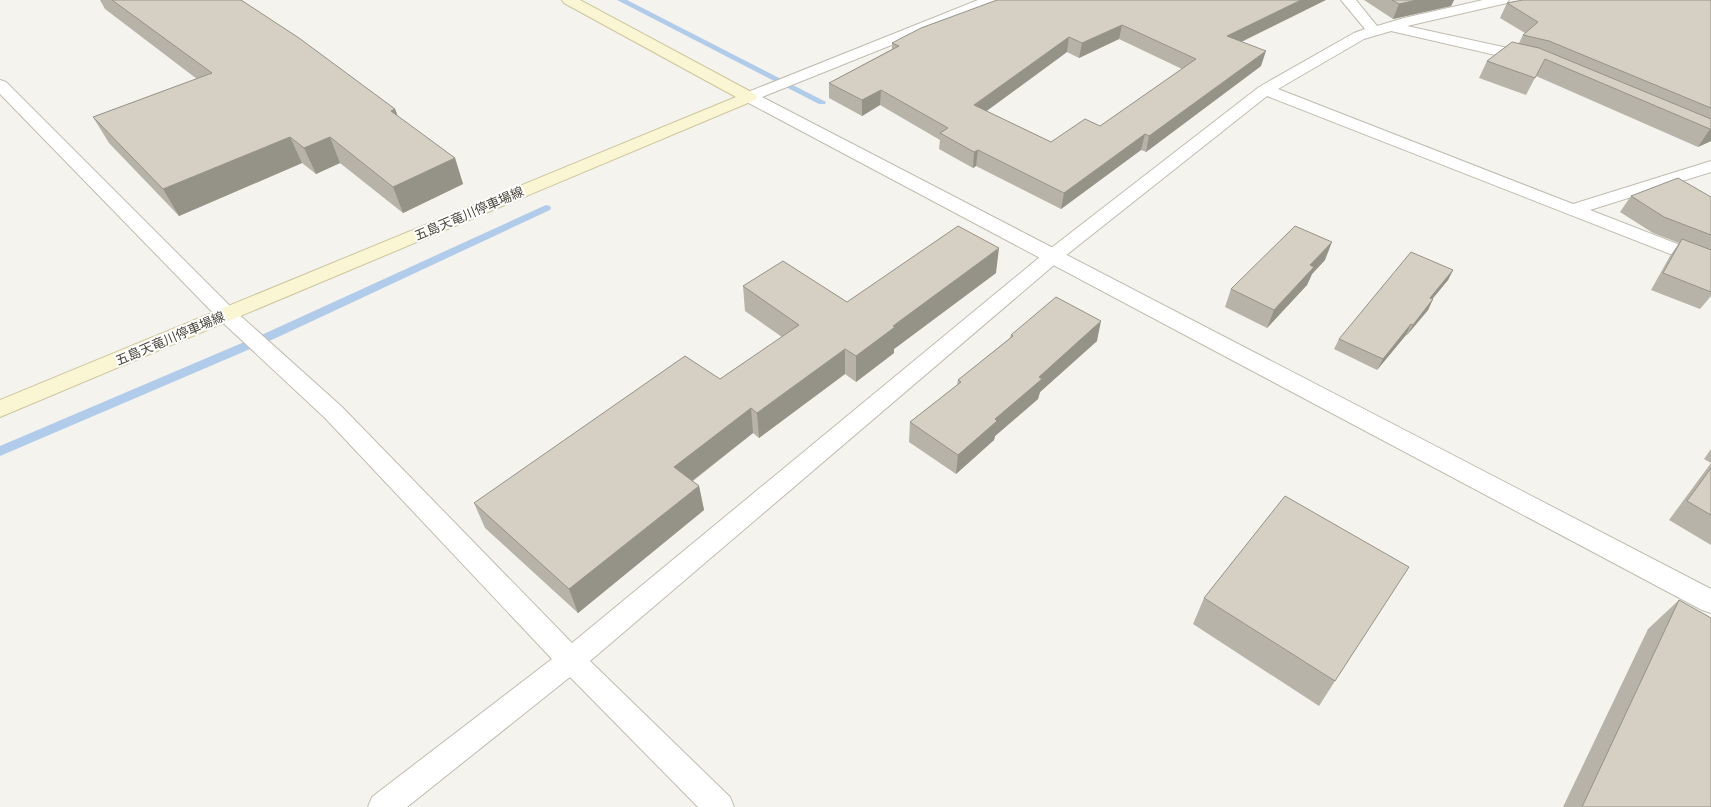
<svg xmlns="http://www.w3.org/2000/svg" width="1711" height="807" viewBox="0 0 1711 807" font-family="Ubuntu,'Noto Sans JP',sans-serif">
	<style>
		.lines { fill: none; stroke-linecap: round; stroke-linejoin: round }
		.stream { fill: #b0ccea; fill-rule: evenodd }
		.minor-casing { stroke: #bfbcb0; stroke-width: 2 }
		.tertiary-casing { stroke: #bfbcb0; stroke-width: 2 }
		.secondary-casing { stroke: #ccc69f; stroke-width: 2 }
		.minor { fill: #fff; fill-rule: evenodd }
		.tertiary { fill: #fff; fill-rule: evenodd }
		.secondary { fill: #faf5d2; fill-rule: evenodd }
		.wall { fill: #b7b3a8; fill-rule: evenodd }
		.shaded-wall { fill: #959288 }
		.building { fill: #d5d0c3; stroke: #959288; fill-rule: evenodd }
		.labels { text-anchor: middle; stroke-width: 4; stroke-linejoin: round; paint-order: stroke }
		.street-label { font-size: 13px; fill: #49453b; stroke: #fff }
	</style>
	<rect width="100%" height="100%" fill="#f5f3ed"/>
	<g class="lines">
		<path class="stream" d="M617,0H627L826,102L825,104H819Z
			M546,205L550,206L551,208L550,210L276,338L0,456V446L268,332Z"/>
		<g class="minor-casing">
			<path id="minor" d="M1341,0H1356L1377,26L1404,18L1483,0H1509L1507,3L1407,26L1530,53L1535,55L1538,58L1535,61L1530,63L1391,31L1364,39L1278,89L1573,204L1711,161V172L1590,210L1711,257V270L1267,96L1060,260L590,661L730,797L734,807H698L570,677L407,807H368L372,797L552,659L325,418L220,320L0,94V80L6,82L234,310L341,406L572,643L1046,252L1259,87L1354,33L1365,29Z"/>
		</g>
		<g class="tertiary-casing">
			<path id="tertiary" d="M978,0H998L996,3L762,97L1711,589V613L1702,610L743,100L741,97L743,94Z"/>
		</g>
		<g class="secondary-casing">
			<path id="secondary" d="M562,0H580L755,94L757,97L755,100L0,417V400L736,97L564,3Z"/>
		</g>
		<use href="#minor" class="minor"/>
		<use href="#tertiary" class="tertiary"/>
		<use href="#secondary" class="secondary"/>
	</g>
	<path class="wall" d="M100,0H241L395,109L398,117L455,158L463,184L403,213L340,163L316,174L302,163L179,216L109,143L93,117L197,79L105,9Z
		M997,0L1242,42L1261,66L1146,152L1141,150L1061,209L976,166L973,168L939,149L940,140L880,105L862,116L829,98V83L892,49V43ZM1119,39L1182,69L1100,126L1051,142L986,111L1067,52L1079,58Z
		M1364,0H1454L1451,6L1393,19Z
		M1711,0V141L1698,147L1536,76L1526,95L1479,78L1487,61L1519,43L1523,35L1525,33L1500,18L1507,3Z
		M1631,196L1711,197V296L1700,309L1651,290L1670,256L1679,243L1653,233L1620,212Z
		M1325,260L1312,274L1307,285L1267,328L1225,307L1231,289Z
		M1453,270L1448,280L1432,299H1433L1428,310L1407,335H1406L1377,370L1334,349L1339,339Z
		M996,273L894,349V353L856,382L845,374L759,438L753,433L693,481L699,486L704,510L578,613L485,528L474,503L720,379L782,337L745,311L743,286L847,302Z
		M1011,335L1097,341L1040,392L1038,399L995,436L994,440L956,474L909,442L910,422L957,385L958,380L1010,338Z
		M1711,449V545L1669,520L1711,463L1704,459Z
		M1204,598L1335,681L1319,706L1193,624Z
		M1679,600L1711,807H1563L1648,629Z"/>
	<path class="shaded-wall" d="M1301,0H1326L1223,51L1227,36Z
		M1417,0H1454L1451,6L1393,19L1399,4Z
		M1122,25L1119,39L1079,58L1082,43Z
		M1069,37L1067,52L973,121L974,105Z
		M1266,51L1261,66L1146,152L1149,136Z
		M881,90L880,105L862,116V100Z
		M395,109L405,135L391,111Z
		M1710,129H1711V141L1698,147Z
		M1145,134L1141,150L1061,209L1064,193Z
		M290,137L302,163L179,216L163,189Z
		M330,137L340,163L316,174L304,148Z
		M978,150L976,166L973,168L974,152Z
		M455,158L463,184L403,213L393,187Z
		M1332,242L1325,260L1312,274L1307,285L1267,328L1274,310L1310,265Z
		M999,248L996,273L894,349V353L856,382V356L893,326Z
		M1453,270L1448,280L1425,308L1430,298Z
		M1433,299L1428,310L1407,335L1413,325Z
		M1101,321L1097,341L1040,392L1038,399L995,436L994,440L956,474L958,455L1039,377Z
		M1411,324L1406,335L1377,370L1383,359Z
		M845,349V374L759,438L757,413Z
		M751,408L753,433L679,491L674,467Z
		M699,486L704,510L578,613L569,589Z"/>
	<path class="building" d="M112,0H241L299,38L395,109L391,111L455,158L393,187L330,137L304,148L290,137L163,189L93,117L212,73Z
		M997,0H1301L1227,36L1266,51L1149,136L1145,134L1064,193L978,150L974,152L940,133L948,128L881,90L862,100L829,83L899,46L892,43L921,28ZM1122,25L1196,59L1100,126L1085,119L1051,142L974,105L1069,37L1082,43Z
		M1392,0H1417L1399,4Z
		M1523,0H1711V108L1549,41L1523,35L1538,22L1507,3Z
		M1512,42L1539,48L1711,119V129H1710L1545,59L1535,78L1487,61Z
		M1678,178L1711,197V235L1664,217L1631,196Z
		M958,226L999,248L893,326L895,327L856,356L845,349L757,413L751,408L674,467L699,486L569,589L474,503L685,356L720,379L799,325L743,286L783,261L847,302Z
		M1295,226L1332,242L1310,265L1314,267L1274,310L1231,289Z
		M1682,239L1711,250V292L1663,273Z
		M1411,252L1453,270L1430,298L1433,299L1413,325L1411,324L1383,359L1339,339Z
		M1056,297L1101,321L1039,377L1042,379L995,419L997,421L958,455L910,422L961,382L958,380L1013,336L1011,335Z
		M1711,468V515L1687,501Z
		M1285,496L1409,567L1335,681L1204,598Z
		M1679,600L1711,618V807H1582Z"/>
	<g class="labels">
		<g class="street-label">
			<text transform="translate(469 213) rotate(-23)" y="5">五島天竜川停車場線</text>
			<text transform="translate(170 338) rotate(-23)" y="5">五島天竜川停車場線</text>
		</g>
	</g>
</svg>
